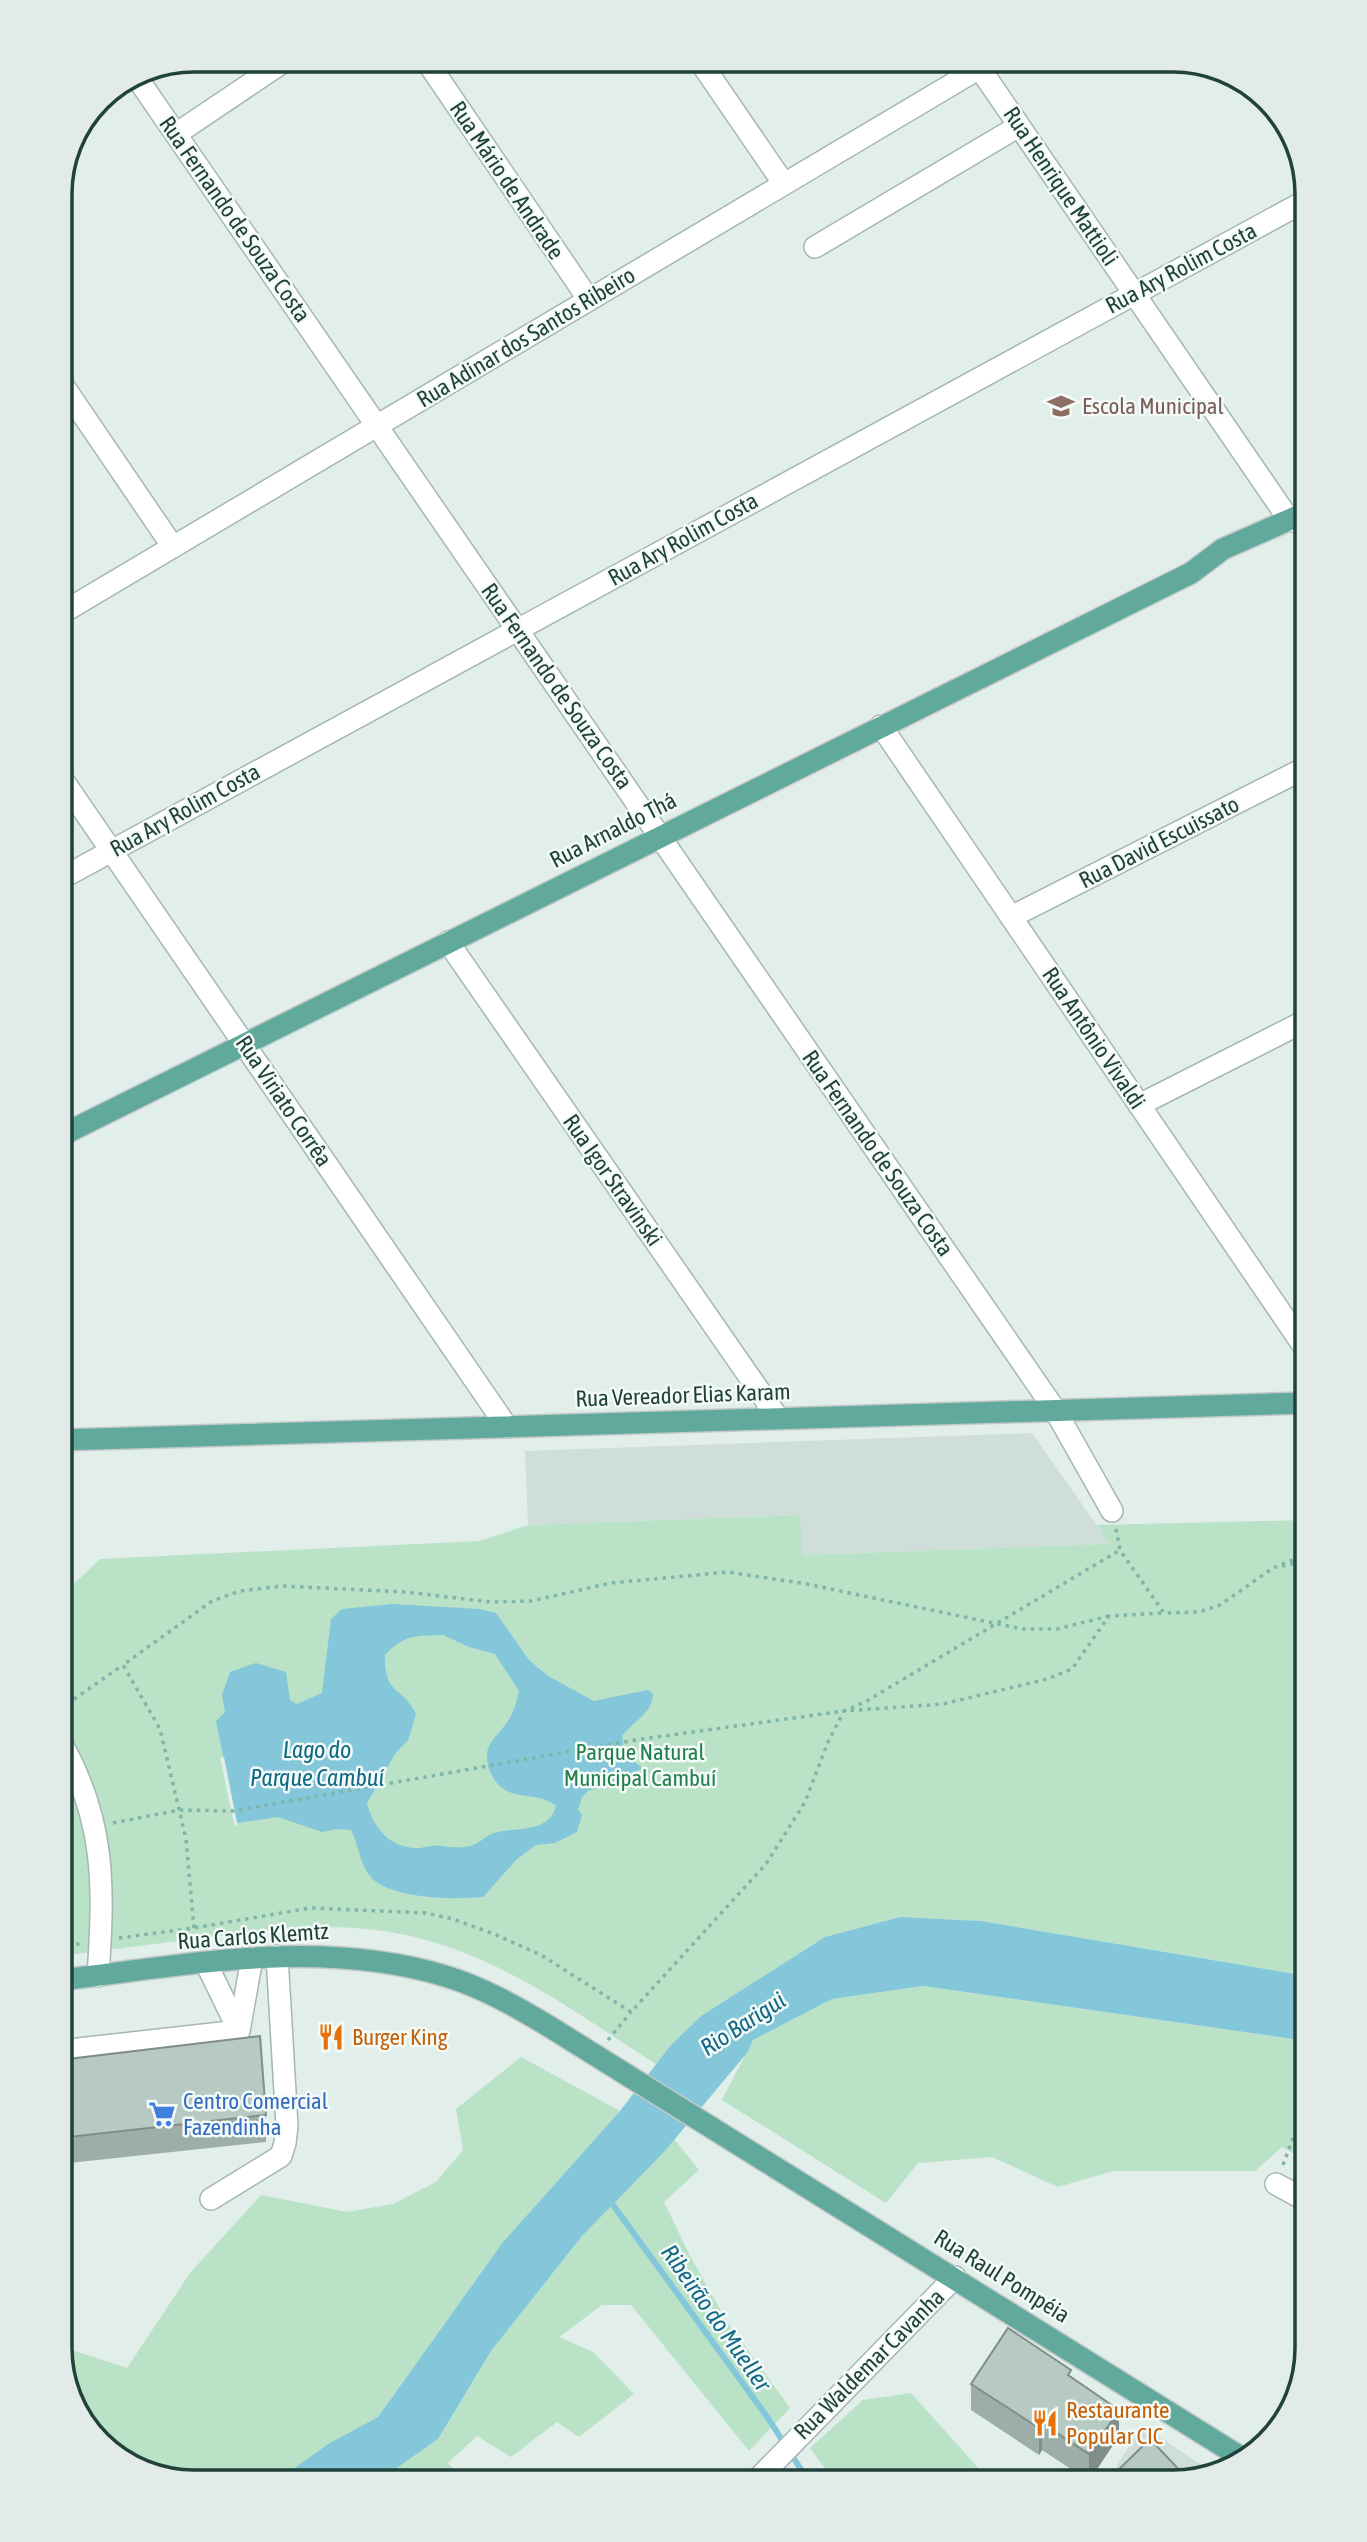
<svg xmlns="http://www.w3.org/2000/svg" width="1367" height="2542" viewBox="0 0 1367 2542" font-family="'Asap Condensed',sans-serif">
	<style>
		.built { fill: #d0ded9 }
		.green { fill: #b9e2c7 }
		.water { fill: #84c6da; fill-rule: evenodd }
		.pier { fill: #e2eeea }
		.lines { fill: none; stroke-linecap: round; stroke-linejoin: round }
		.stream { stroke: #84c6da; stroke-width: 6 }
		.minor-casing { stroke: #a4b7b2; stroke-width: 24 }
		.major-casing { stroke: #c1cac8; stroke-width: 24 }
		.path { stroke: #7fb6a9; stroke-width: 3.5; stroke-dasharray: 3.5 5; stroke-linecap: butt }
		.minor { stroke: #fff; stroke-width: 21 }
		.major { stroke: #61a99c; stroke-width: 21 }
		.wall { fill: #9dada8 }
		.shaded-wall { fill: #808d88 }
		.building { fill: #b7c9c3; stroke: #808d88; stroke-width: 2 }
		.labels { text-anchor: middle; stroke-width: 5; stroke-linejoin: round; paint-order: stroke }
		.street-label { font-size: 23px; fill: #20423b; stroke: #f3faf7 }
		.education-label { font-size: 23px; fill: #785e54; stroke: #f3faf7; text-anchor: start }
		.park-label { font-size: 23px; fill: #257e4e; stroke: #f3faf7 }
		.food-label { font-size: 23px; fill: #c56008; stroke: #f3faf7; text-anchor: start }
		.shop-label { font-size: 23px; fill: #366cbe; stroke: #f3faf7; text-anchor: start }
		.water-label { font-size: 24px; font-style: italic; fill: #126986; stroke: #f3faf7 }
		.rim { fill: none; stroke: #20423b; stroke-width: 3.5 }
	</style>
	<rect width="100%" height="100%" fill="#e2eeea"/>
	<path class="built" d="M1032,1433L1110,1544L801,1555L799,1515L528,1525L525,1451Z
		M1142,2425L1215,2474L1173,2482H1107Z"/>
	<path class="green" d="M800,1515L802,1555L1109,1544L1097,1525L1307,1520V1976L981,1921L900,1917L825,1937L701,2016L670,2046L656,2064C591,2023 527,1975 454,1949C366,1917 292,1926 202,1938C154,1944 107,1950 60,1956V1597L100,1559L480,1541L528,1525Z
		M923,1986L1307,2041V2164V2160L1282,2147L1255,2171H1113L1058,2187L992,2157L918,2163L886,2203L722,2100L753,2040L832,1999Z
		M521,2057L620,2111L503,2242L378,2417L328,2444L275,2482H186L156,2472L106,2444L70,2400L60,2346L127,2368L190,2273L261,2195L347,2212L393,2204L436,2182L463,2150L456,2109Z
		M674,2139L699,2170L664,2202L690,2256L728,2323L790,2408L749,2451L631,2305H602L559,2337L593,2352L634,2394L579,2437L557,2422L511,2457L477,2436L448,2463L466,2482H377L438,2439L491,2351L582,2236Z
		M911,2393L991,2482H835L810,2448L863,2400Z"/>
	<path class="water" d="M392,1604L480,1609L496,1613L529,1660L548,1676L594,1701L648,1690L653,1694C653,1712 633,1722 622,1736L625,1754L641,1767V1769L624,1779L588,1791L582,1797L578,1810L582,1815L577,1832L555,1843L536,1845L517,1859L483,1897C456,1900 386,1899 369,1875C359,1861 359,1845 351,1830L337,1829L322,1832L278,1817L237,1823L216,1721L225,1712L222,1695L230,1672L256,1663L286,1672L290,1700L297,1704L322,1693L331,1619L342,1609ZM443,1635L469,1647L495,1654L519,1691C517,1701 514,1712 508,1721C495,1740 482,1743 489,1769C492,1777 497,1785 505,1790C522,1799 541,1793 556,1806C549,1835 512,1826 491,1834C485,1837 479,1843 473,1845C462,1849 452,1847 441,1846C432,1844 423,1849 414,1848C388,1846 373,1827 367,1803L395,1754L408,1740L416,1714C402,1685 384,1696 385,1655C404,1634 417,1636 443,1635Z
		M900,1917L981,1921L1307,1976V2041L923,1986L832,1999L753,2040L747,2053L663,2153L582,2236L491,2351L438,2439L377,2482H275L328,2444L378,2417L503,2242L620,2111L670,2046L701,2016L825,1937Z"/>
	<path class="pier" d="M224,1757L237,1823L238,1826L234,1824L220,1758Z"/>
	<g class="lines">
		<path class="stream" d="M608,2198L768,2418L809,2482"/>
		<g class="minor-casing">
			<path id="minor" d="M426,60L589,300
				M699,60L784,184
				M974,60L1290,521
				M135,75L1055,1410L1112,1511
				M176,134L286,60
				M815,247L1019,126
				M60,381L173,547
				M60,614L993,60
				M881,726L1307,1351
				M60,776L507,1427
				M60,879L1307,200
				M1011,917L1307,767
				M448,942L778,1418
				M1139,1105L1307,1020
				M60,1741C106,1820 104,1887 98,1976
				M206,1963L239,2031
				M239,2031L252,1958
				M60,2051L239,2031
				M1276,2184L1307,2201
				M211,2199L281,2156L285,2143L287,2126L277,1956
				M755,2482L955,2277"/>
		</g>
		<g class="major-casing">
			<path id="major" d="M60,1136L1191,573L1223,549L1307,512
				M60,1440L1307,1403
				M60,1980C189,1965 317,1938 445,1976C482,1987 517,2007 550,2027L1242,2458"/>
		</g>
		<path class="path" d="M1116,1529L1120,1550L1164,1613L1199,1612L1220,1605L1273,1568L1307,1554
			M1282,1566L1307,1561
			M60,1709L123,1665
			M113,1823L180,1810L233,1811L635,1740L844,1711L865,1702L1120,1550
			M60,1833L75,1830
			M194,1928L186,1839L160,1729L123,1665L212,1601L240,1591L283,1586L405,1592L491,1602L531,1601L611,1583L728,1572L807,1584L1022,1629H1057L1109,1616
			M119,1938L194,1928L310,1908L426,1913L453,1919L494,1934L541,1955L631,2012L766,1864L805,1802L828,1742L844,1711L943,1704L1047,1679L1072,1669L1109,1616L1164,1613
			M60,1950L81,1943
			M608,2040L631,2012
			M1283,2165L1304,2108L1307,2109"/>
		<use href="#minor" class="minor"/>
		<use href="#major" class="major"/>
	</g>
	<path class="wall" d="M60,2060L266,2115V2142L60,2164Z
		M1071,2377L1119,2436L1089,2481L1042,2450L1039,2455L971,2410V2384Z"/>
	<path class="shaded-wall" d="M1119,2410V2436L1089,2481V2454Z
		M1042,2423V2450L1039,2455V2428Z"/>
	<path class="building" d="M260,2036L266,2115L60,2138V2060Z
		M1008,2328L1071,2370L1068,2375L1119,2410L1089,2454L1042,2423L1039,2428L971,2384Z
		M1150,2439L1188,2479L1173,2482H1106Z"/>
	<defs>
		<g id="school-bare" transform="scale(2.1)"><path d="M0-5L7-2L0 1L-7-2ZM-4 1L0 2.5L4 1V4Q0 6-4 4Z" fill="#8d6e63" stroke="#f3faf7" stroke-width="2.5" paint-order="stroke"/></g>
		<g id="restaurant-bare" transform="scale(2.1)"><path d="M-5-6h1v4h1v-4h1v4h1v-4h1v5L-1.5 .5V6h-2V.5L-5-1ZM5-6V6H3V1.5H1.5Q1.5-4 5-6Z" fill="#e8710a" stroke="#f3faf7" stroke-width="2.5" paint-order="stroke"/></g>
		<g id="supermarket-bare" transform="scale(2.1)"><path d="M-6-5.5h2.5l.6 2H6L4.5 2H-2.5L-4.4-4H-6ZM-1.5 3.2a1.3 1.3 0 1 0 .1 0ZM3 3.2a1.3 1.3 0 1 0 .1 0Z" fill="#3f7fe0" stroke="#f3faf7" stroke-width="2.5" paint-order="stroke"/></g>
	</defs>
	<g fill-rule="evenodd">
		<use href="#school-bare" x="1061" y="406"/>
		<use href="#restaurant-bare" x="331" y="2037"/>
		<use href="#supermarket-bare" x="162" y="2114"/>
		<use href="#restaurant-bare" x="1045" y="2423"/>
	</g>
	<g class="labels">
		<g class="street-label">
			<text transform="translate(507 180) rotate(56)" y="8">Rua Mário de Andrade</text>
			<text transform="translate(1061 186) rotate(56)" y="8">Rua Henrique Mattioli</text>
			<text transform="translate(235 219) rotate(55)" y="8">Rua Fernando de Souza Costa</text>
			<text transform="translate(1181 268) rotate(-28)" y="8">Rua Ary Rolim Costa</text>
			<text transform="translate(526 337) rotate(-31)" y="8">Rua Adinar dos Santos Ribeiro</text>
			<text transform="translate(683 539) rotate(-29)" y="8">Rua Ary Rolim Costa</text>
			<text transform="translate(557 686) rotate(55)" y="8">Rua Fernando de Souza Costa</text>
			<text transform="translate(185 810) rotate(-29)" y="8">Rua Ary Rolim Costa</text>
			<text transform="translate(613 830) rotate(-27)" y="8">Rua Arnaldo Thá</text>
			<text transform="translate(1159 842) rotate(-27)" y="8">Rua David Escuissato</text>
			<text transform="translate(1094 1038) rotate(56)" y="8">Rua Antônio Vivaldi</text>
			<text transform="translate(284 1101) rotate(56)" y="8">Rua Viriato Corrêa</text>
			<text transform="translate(878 1153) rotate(55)" y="8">Rua Fernando de Souza Costa</text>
			<text transform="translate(613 1180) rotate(55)" y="8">Rua Igor Stravinski</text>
			<text transform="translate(683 1395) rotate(-2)" y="8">Rua Vereador Elias Karam</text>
			<text transform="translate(253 1936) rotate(-4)" y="8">Rua Carlos Klemtz</text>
			<text transform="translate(1002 2276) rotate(32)" y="8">Rua Raul Pompéia</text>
			<text transform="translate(869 2364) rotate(-45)" y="8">Rua Waldemar Cavanha</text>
		</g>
		<g class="education-label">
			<text x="1082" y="414">Escola Municipal</text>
		</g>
		<g class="park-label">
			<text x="640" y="1760">Parque Natural<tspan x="640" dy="26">Municipal Cambuí</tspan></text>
		</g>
		<g class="food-label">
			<text x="352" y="2045">Burger King</text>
			<text x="1066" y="2418">Restaurante<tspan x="1066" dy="26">Popular CIC</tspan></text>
		</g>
		<g class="shop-label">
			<text x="183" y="2109">Centro Comercial<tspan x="183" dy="26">Fazendinha</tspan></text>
		</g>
		<g class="water-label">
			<text x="317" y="1758">Lago do<tspan x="317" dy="28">Parque Cambuí</tspan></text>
			<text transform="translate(743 2024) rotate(-33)" y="8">Rio Barigui</text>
			<text transform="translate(716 2318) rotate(55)" y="8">Ribeirão do Mueller</text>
		</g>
	</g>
	<path d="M0 0H1367V2542H0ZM194 72H1173A122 122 0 0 1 1295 194V2348A122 122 0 0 1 1173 2470H194A122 122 0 0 1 72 2348V194A122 122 0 0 1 194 72Z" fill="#e2ebe8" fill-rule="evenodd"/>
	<path class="rim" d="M194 72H1173A122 122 0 0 1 1295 194V2348A122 122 0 0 1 1173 2470H194A122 122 0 0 1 72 2348V194A122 122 0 0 1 194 72Z"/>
</svg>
